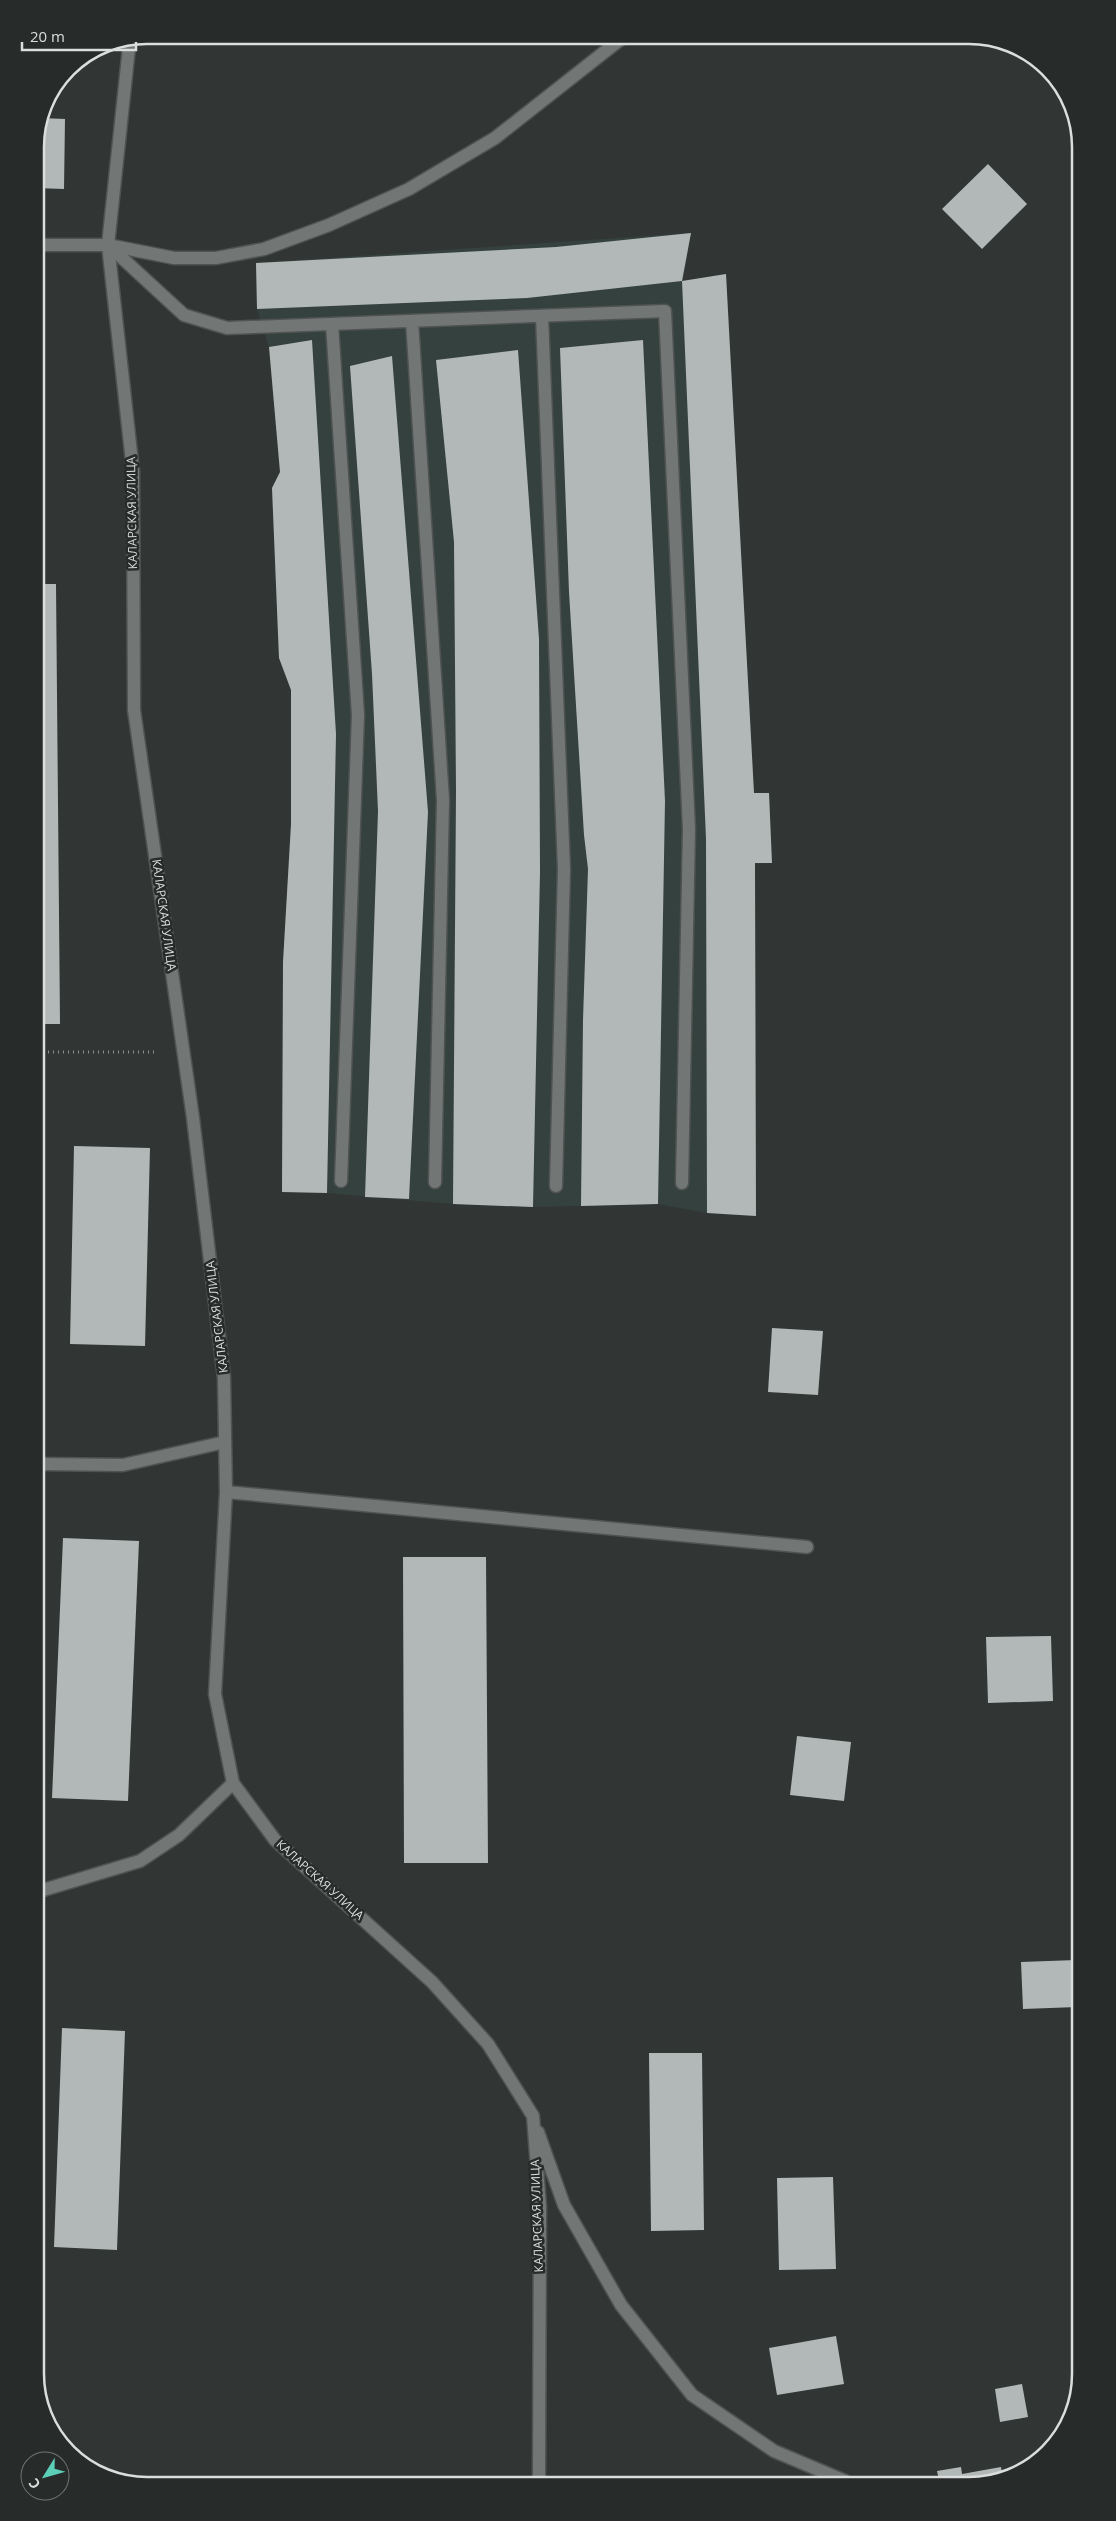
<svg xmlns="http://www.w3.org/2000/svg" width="1116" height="2521" viewBox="0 0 1116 2521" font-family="'Open Sans',sans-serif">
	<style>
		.built { fill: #35413e }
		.building { fill: #b2b8b7 }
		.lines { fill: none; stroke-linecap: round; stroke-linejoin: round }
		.service-casing { stroke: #4f5352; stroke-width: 15 }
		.minor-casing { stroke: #4f5352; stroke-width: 15 }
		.tertiary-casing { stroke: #4f5352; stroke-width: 15 }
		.path { stroke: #8b8f8e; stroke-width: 3; stroke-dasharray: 1 4; stroke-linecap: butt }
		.service { stroke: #727775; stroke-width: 12 }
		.minor { stroke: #727775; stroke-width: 12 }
		.tertiary { stroke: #727775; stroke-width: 12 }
		.labels { text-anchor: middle; stroke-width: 5; stroke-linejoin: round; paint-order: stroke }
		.street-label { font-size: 12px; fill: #dbdedd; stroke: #272c2b }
		.rim { fill: none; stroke: #dbdedd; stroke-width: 2.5 }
	</style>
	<rect width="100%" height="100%" fill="#313635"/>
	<path class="built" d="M691,233L683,281L726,274L754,793H769L772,863L755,864L756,1216L707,1213L658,1204L533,1207L453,1204L327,1193L282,1192L283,962L291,824V690L279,658L272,488L280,472L269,347L257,309L256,263Z"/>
	<path class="building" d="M41,118L65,119L64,189L35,188V140Z
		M988,164L1027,204L982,249L942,209Z
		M691,233L682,281L527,298L257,309L256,263L556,247Z
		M726,274L754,793H769L772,863H755L756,1216L707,1213L706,839L682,281Z
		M312,340L336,734L327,1193L282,1192L283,962L291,824V690L279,658L272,488L280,472L269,347Z
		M643,340L665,801L658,1204L581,1206L583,1020L588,869L584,835L569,592L560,348Z
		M518,350L539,639L540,872L533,1207L453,1204L456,791L454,542L436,360Z
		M392,356L428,812L409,1199L365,1197L378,811L372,674L350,366Z
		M36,584H56L60,1024H37Z
		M74,1146L150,1148L145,1346L70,1344Z
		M772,1328L823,1331L818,1395L768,1392Z
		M63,1538L139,1541L128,1801L52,1798Z
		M403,1557H486L488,1863H404Z
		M1051,1636L1053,1701L988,1703L986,1637Z
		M797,1736L851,1742L844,1801L790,1795Z
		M1076,1960L1077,2007L1023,2009L1021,1962Z
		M62,2028L125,2031L117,2250L54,2247Z
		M649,2053H702L704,2230L651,2231Z
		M833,2177L836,2269L779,2270L777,2178Z
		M836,2336L844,2384L777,2395L769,2348Z
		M1022,2384L1028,2417L1000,2422L995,2389Z
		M961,2467L962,2474L1001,2467L1003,2480H939L937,2471Z
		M407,2477L467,2478V2484H406Z"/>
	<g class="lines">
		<g class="service-casing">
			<path id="service" d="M108,245L184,315L227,328L665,311L689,829L682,1183
				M542,316L564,869L556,1186
				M412,321L443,800L435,1182
				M332,324L358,715L341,1181"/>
		</g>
		<g class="minor-casing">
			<path id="minor" d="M130,38L108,245L133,471L134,710L193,1118L224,1378L226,1492L215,1694L233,1783L275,1840L432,1982L488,2044L533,2116L540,2207L539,2483
				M108,245L174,258H216L264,249L329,225L409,189L495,138L626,35
				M39,1464L123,1465L225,1442
				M226,1492L807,1547
				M40,1891L140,1861L179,1835L233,1783
				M538,2132L564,2205L621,2305L692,2395L774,2451L845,2481"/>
		</g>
		<g class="tertiary-casing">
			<path id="tertiary" d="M35,245H108"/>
		</g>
		<path class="path" d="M38,1052H157"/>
		<use href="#service" class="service"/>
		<use href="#minor" class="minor"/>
		<use href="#tertiary" class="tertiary"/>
	</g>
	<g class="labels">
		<g class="street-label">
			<text transform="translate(132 513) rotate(-91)" y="4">КАЛАРСКАЯ УЛИЦА</text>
			<text transform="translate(164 915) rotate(82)" y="4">КАЛАРСКАЯ УЛИЦА</text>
			<text transform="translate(217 1317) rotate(-97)" y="4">КАЛАРСКАЯ УЛИЦА</text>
			<text transform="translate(320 1880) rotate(42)" y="4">КАЛАРСКАЯ УЛИЦА</text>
			<text transform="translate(537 2216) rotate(-92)" y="4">КАЛАРСКАЯ УЛИЦА</text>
		</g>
	</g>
	<path d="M0 0H1116V2521H0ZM147 44H969A103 103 0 0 1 1072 147V2374A103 103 0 0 1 969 2477H147A103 103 0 0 1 44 2374V147A103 103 0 0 1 147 44Z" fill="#272c2b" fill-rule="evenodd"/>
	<path class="rim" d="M147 44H969A103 103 0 0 1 1072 147V2374A103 103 0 0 1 969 2477H147A103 103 0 0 1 44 2374V147A103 103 0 0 1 147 44Z"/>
	<g transform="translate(45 2476) rotate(233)"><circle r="24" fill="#272c2b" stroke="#6f7372"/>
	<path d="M0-4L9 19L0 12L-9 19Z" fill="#5dceb8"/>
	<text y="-8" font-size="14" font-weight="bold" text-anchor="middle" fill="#dbdedd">С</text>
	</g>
	<path d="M22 42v8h114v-8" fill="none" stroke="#dbdedd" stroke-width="2.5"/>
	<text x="30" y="42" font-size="15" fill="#dbdedd" stroke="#272c2b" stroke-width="4" paint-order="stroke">20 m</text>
</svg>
